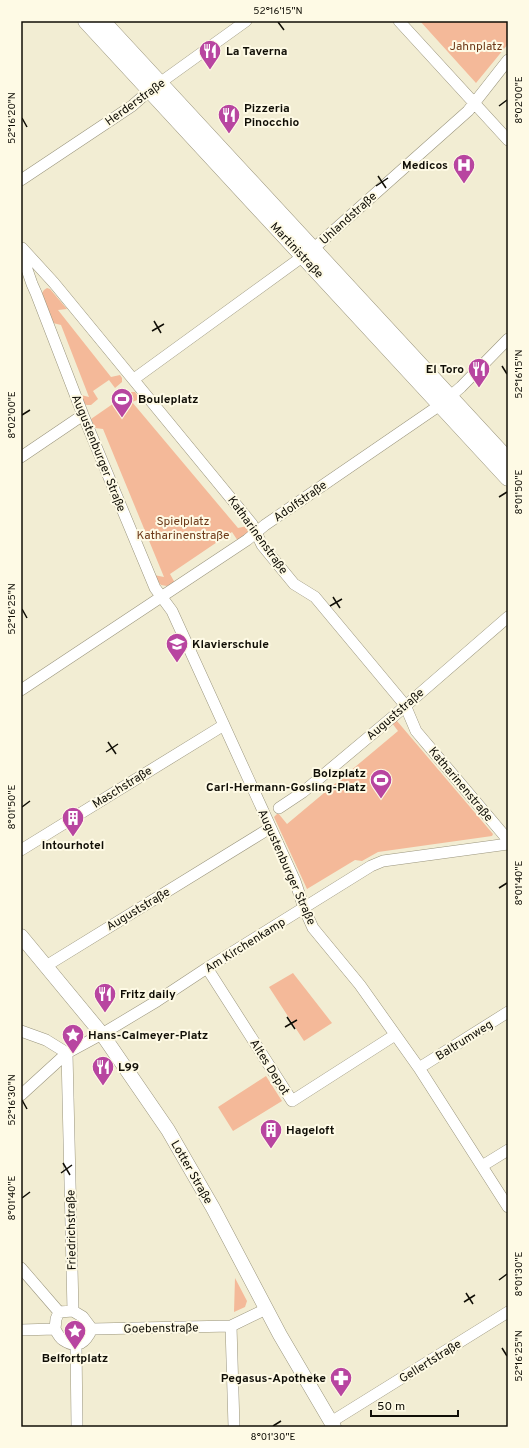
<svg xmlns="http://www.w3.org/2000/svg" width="529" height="1448" viewBox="0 0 529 1448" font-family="Overpass,sans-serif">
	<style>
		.green { fill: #f4b999 }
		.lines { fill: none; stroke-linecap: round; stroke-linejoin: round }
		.minor-casing { stroke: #9a957d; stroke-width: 12 }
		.tertiary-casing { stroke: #9a957d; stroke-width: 15 }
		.secondary-casing { stroke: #9a957d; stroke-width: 17 }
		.minor { stroke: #fff; stroke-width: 11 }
		.tertiary { stroke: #fff; stroke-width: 14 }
		.secondary { stroke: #fff; stroke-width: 16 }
		.ticks { fill: none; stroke: #100e06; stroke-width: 1.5 }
		.labels { text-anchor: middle; stroke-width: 4; stroke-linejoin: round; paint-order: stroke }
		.park-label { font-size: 12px; fill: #6d3919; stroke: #fefae5 }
		.poi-label { font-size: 12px; font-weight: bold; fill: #100e06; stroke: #fefae5; text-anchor: start }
		.street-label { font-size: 12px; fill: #100e06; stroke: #fefae5 }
		.neatline { fill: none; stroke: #100e06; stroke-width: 1.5 }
		.ticks-label { font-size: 10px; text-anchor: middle; fill: #100e06 }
	</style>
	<rect width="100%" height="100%" fill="#f2edd3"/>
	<path class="green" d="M420,21H508V44L476,83Z
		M47,288L50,289L67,309L58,310L111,377L120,375L122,378V382L115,388L109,380L93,391L98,399L91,405H87L84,404L81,395L89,397L61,325L53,323L42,293L44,290Z
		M130,392H135L140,399L132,402L238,528L247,526L248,532L238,541L232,532L170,574L175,583L167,586L161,585L157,580L154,575L164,577L103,429L95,428L91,419Z
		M394,721H397L493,834L492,836L378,852L362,861L355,860L307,889L274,817L278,813L287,824L398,731L392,723Z
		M293,973L332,1023L304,1041L269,987Z
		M266,1076L282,1101L233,1131L218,1107Z
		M235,1278L247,1301L245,1307L234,1312Z"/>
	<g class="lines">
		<g class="minor-casing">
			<path id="minor" d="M399,21L508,140
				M21,180L132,106L150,90L246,21
				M22,248L54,283L252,524L262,545L294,584L315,597L405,705L416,731L508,840
				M21,252L32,284L36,293L83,415L155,588L172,611L295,881L304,908L313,928L360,985L419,1068L508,1207
				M134,379L313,249L468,111L508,60
				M21,457L83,415
				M21,690L247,540L265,525L440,405L461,387L508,339
				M279,808L303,792L395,715L508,617
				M21,850L224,725
				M46,966L270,828
				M207,968L292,1101L395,1035
				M21,1031L46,1040L67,1053L73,1311
				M419,1068L508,1012
				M21,1095L67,1053L102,1034L157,1001L207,968L371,866L383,861L508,844
				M482,1166L508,1150
				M21,1268L59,1312
				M73,1311L83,1317L92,1329C86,1342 78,1350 63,1340C60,1338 57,1333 55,1329L56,1319L59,1312Z
				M92,1329L231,1326
				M21,1330L55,1329
				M76,1344L77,1427
				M331,1422L508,1312
				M234,1427L231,1326L266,1309"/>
		</g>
		<g class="tertiary-casing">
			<path id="tertiary" d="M21,936L102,1034L168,1130L213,1208L280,1335L334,1427"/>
		</g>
		<g class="secondary-casing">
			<path id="secondary" d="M86,21L508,478
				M102,21L508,460"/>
		</g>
		<use href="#minor" class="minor"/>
		<use href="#tertiary" class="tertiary"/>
		<use href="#secondary" class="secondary"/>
	</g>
	<path class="ticks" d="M278,22L284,30M499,106L507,100M22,118L27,127M378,176L386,188M376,186L388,178M154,321L161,333M152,331L164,324M502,366L507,374M22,415L30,410M499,497L507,492M333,597L340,608M330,606L342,599M22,609L27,618M108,742L116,754M106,752L118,744M22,807L30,801M499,888L507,883M287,1017L295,1029M285,1027L297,1020M22,1100L27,1109M63,1163L70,1175M61,1173L72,1165M22,1198L30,1192M499,1280L507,1274M466,1293L473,1304M464,1302L475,1295M502,1348L507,1356M273,1426L281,1421"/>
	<defs>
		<g id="restaurant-pin" transform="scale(1.15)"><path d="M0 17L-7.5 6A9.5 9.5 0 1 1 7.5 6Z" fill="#b845a0" stroke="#fefae5"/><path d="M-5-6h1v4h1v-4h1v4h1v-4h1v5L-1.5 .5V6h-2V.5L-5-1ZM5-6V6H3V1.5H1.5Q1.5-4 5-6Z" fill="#fff"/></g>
		<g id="hospital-pin" transform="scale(1.15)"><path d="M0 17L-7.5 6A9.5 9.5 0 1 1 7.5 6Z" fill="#b845a0" stroke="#fefae5"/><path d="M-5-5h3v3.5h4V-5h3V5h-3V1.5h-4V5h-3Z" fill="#fff"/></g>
		<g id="stadium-pin" transform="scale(1.15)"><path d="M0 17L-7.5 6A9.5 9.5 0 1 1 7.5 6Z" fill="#b845a0" stroke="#fefae5"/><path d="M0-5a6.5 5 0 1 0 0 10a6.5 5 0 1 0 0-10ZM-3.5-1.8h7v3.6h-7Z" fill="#fff"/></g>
		<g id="school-pin" transform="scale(1.15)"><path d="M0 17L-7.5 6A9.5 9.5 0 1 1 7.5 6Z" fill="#b845a0" stroke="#fefae5"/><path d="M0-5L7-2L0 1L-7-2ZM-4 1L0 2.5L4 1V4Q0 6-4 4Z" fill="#fff"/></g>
		<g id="building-pin" transform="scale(1.15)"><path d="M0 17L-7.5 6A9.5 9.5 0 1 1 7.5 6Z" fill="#b845a0" stroke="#fefae5"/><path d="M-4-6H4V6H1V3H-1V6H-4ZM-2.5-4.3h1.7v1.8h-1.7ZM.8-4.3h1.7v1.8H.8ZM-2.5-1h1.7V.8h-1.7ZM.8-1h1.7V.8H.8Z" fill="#fff"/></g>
		<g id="sight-pin" transform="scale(1.15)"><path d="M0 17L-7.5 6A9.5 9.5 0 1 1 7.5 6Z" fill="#b845a0" stroke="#fefae5"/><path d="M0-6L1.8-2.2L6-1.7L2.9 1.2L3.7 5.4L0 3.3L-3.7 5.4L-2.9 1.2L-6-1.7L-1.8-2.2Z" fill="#fff"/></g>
		<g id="pharmacy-pin" transform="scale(1.15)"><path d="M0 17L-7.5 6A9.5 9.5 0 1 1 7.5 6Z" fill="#b845a0" stroke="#fefae5"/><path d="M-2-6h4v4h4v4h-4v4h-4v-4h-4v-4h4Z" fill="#fff"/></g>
	</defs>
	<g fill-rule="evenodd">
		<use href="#restaurant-pin" x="210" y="51"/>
		<use href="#restaurant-pin" x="229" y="115"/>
		<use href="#hospital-pin" x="464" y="165"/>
		<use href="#restaurant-pin" x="479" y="369"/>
		<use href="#stadium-pin" x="122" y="399"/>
		<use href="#school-pin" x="177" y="644"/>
		<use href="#stadium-pin" x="381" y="780"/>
		<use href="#building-pin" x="73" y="818"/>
		<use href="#restaurant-pin" x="105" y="994"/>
		<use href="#sight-pin" x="73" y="1035"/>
		<use href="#restaurant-pin" x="103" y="1067"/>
		<use href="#building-pin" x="271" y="1130"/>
		<use href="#sight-pin" x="75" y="1331"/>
		<use href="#pharmacy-pin" x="341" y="1378"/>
	</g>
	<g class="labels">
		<g class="park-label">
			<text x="476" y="50">Jahnplatz</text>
			<text x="183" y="525">Spielplatz<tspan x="183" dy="14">Katharinenstraße</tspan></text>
		</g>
		<g class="poi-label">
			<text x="226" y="55">La Taverna</text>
			<text x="244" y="112">Pizzeria<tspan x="244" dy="14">Pinocchio</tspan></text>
			<text x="448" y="169" text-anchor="end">Medicos</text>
			<text x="464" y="373" text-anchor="end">El Toro</text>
			<text x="138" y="403">Bouleplatz</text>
			<text x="192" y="648">Klavierschule</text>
			<text x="366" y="777" text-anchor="end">Bolzplatz<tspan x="366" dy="14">Carl-Hermann-Gosling-Platz</tspan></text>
			<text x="73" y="849" text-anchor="middle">Intourhotel</text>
			<text x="120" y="998">Fritz daily</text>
			<text x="88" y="1039">Hans-Calmeyer-Platz</text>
			<text x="118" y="1071">L99</text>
			<text x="286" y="1134">Hageloft</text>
			<text x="75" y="1362" text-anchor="middle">Belfortplatz</text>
			<text x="326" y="1382" text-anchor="end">Pegasus-Apotheke</text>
		</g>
		<g class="street-label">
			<text transform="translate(135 102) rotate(-36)" y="4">Herderstraße</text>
			<text transform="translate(348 218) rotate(-42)" y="4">Uhlandstraße</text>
			<text transform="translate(297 250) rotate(47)" y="4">Martinistraße</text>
			<text transform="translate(99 453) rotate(68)" y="4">Augustenburger Straße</text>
			<text transform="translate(300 501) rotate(-35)" y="4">Adolfstraße</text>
			<text transform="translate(258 535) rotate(54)" y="4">Katharinenstraße</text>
			<text transform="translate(395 714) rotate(-41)" y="4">Auguststraße</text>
			<text transform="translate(461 784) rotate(50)" y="4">Katharinenstraße</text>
			<text transform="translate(122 787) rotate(-32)" y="4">Maschstraße</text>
			<text transform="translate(287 867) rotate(66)" y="4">Augustenburger Straße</text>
			<text transform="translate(138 909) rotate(-31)" y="4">Auguststraße</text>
			<text transform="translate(245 945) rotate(-32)" y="4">Am Kirchenkamp</text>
			<text transform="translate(464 1040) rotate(-32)" y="4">Baltrumweg</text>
			<text transform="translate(270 1067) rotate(58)" y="4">Altes Depot</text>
			<text transform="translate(192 1172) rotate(60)" y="4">Lotter Straße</text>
			<text transform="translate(71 1230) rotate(-91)" y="4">Friedrichstraße</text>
			<text transform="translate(161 1328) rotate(-1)" y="4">Goebenstraße</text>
			<text transform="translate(430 1361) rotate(-32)" y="4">Gellertstraße</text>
		</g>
	</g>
	<rect width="529" height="1448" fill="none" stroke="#fefae5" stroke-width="44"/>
	<path d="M371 1410v6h87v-6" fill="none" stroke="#100e06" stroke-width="2"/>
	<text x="377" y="1410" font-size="12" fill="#100e06" stroke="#fefae5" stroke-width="3" paint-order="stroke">50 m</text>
	<rect x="22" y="22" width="485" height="1404" class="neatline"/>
	<g class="ticks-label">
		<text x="278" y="14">52°16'15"N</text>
		<text transform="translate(518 100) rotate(-90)" y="4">8°02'00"E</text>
		<text transform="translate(11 118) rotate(-90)" y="4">52°16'20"N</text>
		<text transform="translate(518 374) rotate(-90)" y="4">52°16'15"N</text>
		<text transform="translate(11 415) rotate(-90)" y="4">8°02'00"E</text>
		<text transform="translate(518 492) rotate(-90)" y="4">8°01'50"E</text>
		<text transform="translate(11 609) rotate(-90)" y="4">52°16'25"N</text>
		<text transform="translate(11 807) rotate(-90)" y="4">8°01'50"E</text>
		<text transform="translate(518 883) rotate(-90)" y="4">8°01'40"E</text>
		<text transform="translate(11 1100) rotate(-90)" y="4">52°16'30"N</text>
		<text transform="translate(11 1198) rotate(-90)" y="4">8°01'40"E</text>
		<text transform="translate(518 1274) rotate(-90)" y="4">8°01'30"E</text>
		<text transform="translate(518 1356) rotate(-90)" y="4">52°16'25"N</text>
		<text x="273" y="1440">8°01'30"E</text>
	</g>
</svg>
